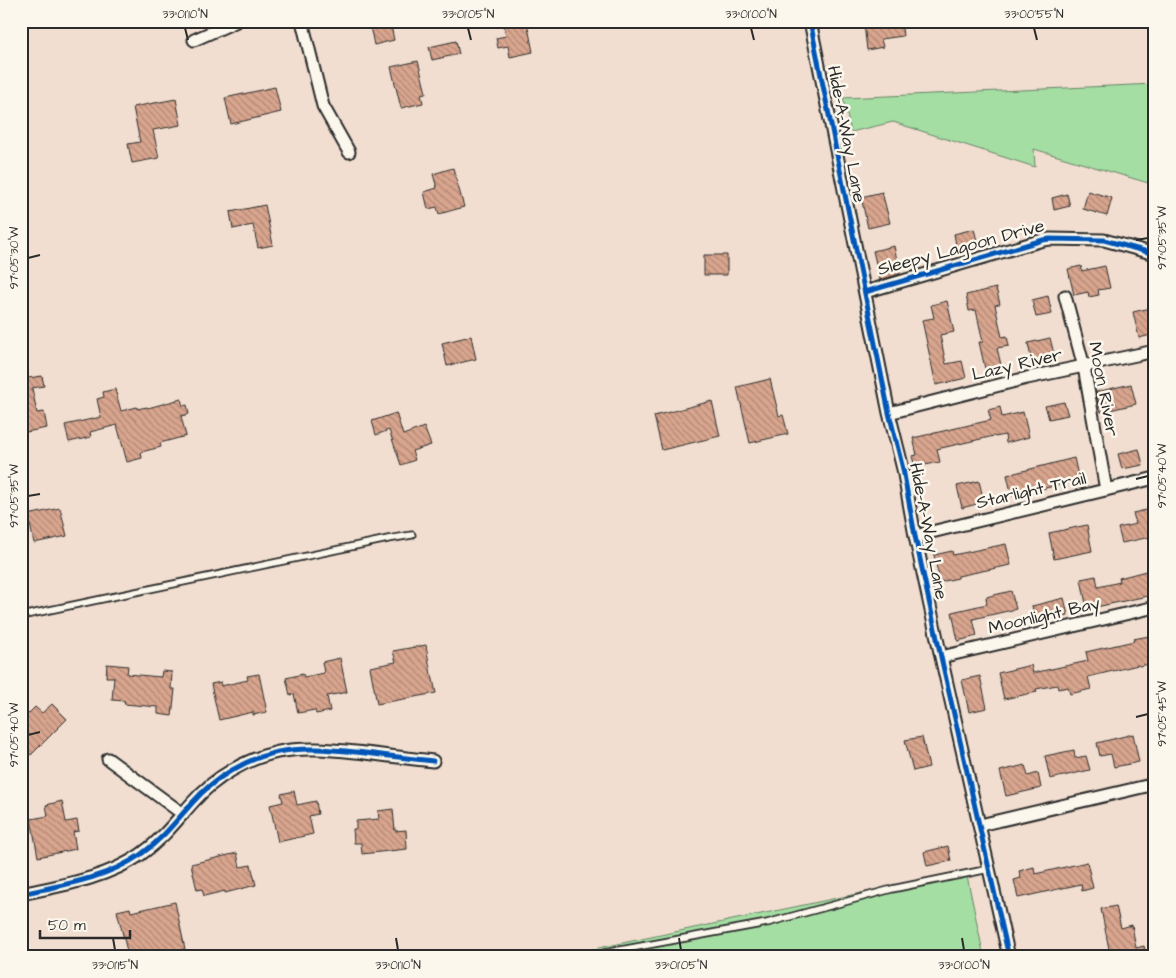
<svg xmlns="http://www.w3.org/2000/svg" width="1176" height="978" viewBox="0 0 1176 978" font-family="'Architects Daughter',sans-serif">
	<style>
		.green { fill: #a4dea3; stroke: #688467 }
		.building { fill: url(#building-back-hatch); stroke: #2b2b2b }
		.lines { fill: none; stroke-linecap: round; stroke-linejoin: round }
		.service-casing { stroke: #2b2b2b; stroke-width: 9 }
		.minor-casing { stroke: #2b2b2b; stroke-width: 15 }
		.service { stroke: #fbf7ec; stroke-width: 5.5 }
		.minor { stroke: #fbf7ec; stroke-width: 11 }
		.cycleway-casing { stroke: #fbf7ec; stroke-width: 8 }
		.cycleway { stroke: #0057b8; stroke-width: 5 }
		.ticks { fill: none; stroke: #2b2b2b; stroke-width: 2 }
		.labels { text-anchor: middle; stroke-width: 5; stroke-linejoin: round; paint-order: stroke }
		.street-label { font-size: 18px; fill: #2b2b2b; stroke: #fbf7ec }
		.neatline { fill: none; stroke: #2b2b2b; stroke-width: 2 }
		.ticks-label { font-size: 12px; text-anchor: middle; fill: #2b2b2b }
	</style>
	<defs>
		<pattern id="building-back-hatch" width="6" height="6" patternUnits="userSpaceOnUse" patternTransform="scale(1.25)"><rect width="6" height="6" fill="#d9a58e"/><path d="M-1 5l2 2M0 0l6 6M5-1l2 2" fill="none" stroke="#b08774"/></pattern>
	</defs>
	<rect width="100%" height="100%" fill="#f1ded0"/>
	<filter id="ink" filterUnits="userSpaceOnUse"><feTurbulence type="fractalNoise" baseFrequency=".02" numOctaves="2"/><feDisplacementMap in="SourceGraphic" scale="10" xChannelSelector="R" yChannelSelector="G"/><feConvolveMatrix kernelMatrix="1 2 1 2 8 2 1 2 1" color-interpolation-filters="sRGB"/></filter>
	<g filter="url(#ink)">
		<path class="green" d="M1155,84V185L1034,149L1035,167L893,122L851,132L843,98Z
			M966,871L984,957H570V954Z"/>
		<path class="building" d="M369,21H390L394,40L374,45Z
			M881,21H901L903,36L881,39L883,47L867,50L864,24Z
			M527,22L533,52L510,57L508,46L498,48L496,38L506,36L504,26Z
			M456,41L459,54L432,60L429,47Z
			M418,61L426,93L421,94L423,103L401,108L391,67Z
			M275,87L281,112L231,124L225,98Z
			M176,99L181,125L153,130L159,158L132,163L128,144L140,142L133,107Z
			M453,168L464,207L439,214L437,207L428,209L424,192L437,188L433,174Z
			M1088,191L1112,198L1107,216L1083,209Z
			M882,192L890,223L868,228L861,197Z
			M1067,194L1070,206L1054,210L1052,198Z
			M265,205L273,245L258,248L253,225L233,229L230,212Z
			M974,229L978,245L957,250L954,234Z
			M894,246L900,274L880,280L873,251Z
			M704,255H727V275H704Z
			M1081,266L1082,271L1105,266L1110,288L1098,290L1099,295L1089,297L1088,292L1074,295L1068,269Z
			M996,288L1000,304L995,305L1002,337L1007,336L1009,346L997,348L1002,369L986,373L979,342H983L976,310L969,311L966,295Z
			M1048,296L1052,314L1036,317L1032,300Z
			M947,301L954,332L940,335L946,364L962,361L966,378L936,385L922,320L934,318L931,305Z
			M1155,307V334L1139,338L1133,312Z
			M471,336L476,359L447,366L442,343Z
			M1050,338L1055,358L1032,363L1028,343Z
			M42,376L44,386L32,388L37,413L44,412L47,428L26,432L21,406V379Z
			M770,379L779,416L783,415L788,434L750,443L737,387Z
			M1131,384L1136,404L1101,412L1096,392Z
			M115,389L121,411L137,407V409L147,407L148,408L181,399L183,406L187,405L189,414L181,416L186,436L160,443L161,447L141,452L142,458L127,462L117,425L90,432L91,437L69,442L65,425L101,417L97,399L104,397L103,392Z
			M712,401L720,436L662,450L654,416Z
			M1064,402L1068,415L1049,419L1045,406Z
			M1000,407L1002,417L1023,412L1029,437L1006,443L1005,435L995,437L994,436L937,449L940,462L915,467L912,456L917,455L913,438L991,420L988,410Z
			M396,413L403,435L424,427L431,445L412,451L415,460L401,465L389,430L376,435L372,421Z
			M1139,449L1143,465L1122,469L1118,454Z
			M1074,458L1079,480L1012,496L1007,475Z
			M979,481L984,502L962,508L957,486Z
			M60,508L67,536L34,543L28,515Z
			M1155,508V536L1122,543L1118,528L1136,524L1133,513Z
			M1087,525L1092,551L1054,559L1049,533Z
			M1006,544L1011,565L958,576V578L940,582L934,555L952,551L953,555Z
			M1146,571L1152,595L1087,609L1081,579L1096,576L1098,587L1120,582L1119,578Z
			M1011,591L1016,609L973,619L977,636L958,641L952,612L987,604L986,597Z
			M1064,598L1068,615L1036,623L1032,606Z
			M1155,635V663L1139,666L1138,665L1088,677L1091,689L1070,694L1068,687L1058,689L1057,685L1036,689L1037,692L1004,699L998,673L1031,665L1033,673L1088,661L1086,652L1134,641L1133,639Z
			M426,645L431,675H432L436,693L377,704L370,667L396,662L393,651Z
			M340,658L347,692L327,696L330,711L316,714L315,710L298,713L294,694L290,695L286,678L303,674L304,677L324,673L322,662Z
			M107,664L128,666L127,674L161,677L162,671L172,672L171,689H175L172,716L158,714V707L124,704L125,701L112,700L114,677H106Z
			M259,674L267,712L253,715V712L219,720L211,684L221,682V686L248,680L247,676Z
			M980,676L987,708L969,712L962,680Z
			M52,704L67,719L31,755L21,746V738L27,732L21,726V721L35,707L42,713Z
			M1133,734L1139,762L1114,767L1111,754L1100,756L1097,743Z
			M922,737L929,767L913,771L905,740Z
			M1074,750L1075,758L1086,756L1090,770L1050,779L1045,756Z
			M1025,765L1028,776L1038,773L1041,788L1006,796L1000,771Z
			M294,791L297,805L316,801L318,814L309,816L313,834L278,842L270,805L283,802L281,794Z
			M62,801L66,822L77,820L79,831L73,832L76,849L38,857L31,819L48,816L46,805Z
			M393,809L395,831L406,830L407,849L362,854L361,843H354L353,829H356V821L379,819L378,811Z
			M948,846L951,861L927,866L924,852Z
			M237,853L240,867L251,865L256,885L225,893V891L204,896L202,889L197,890L191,864Z
			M1087,862L1093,888L1082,891L1081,884L1018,898L1014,880L1021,878L1019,871L1034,867L1035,874Z
			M175,902L185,949L153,957H152L151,950L128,955L117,911L130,908L131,912Z
			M1116,906L1121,928L1132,925L1136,948L1144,946L1147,957H1113V953L1110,954L1101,909Z"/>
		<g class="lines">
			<g class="service-casing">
				<path id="service" d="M21,616L388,539L412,535
					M600,957L604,953L767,923L892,889L989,869"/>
			</g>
			<g class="minor-casing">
				<path id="minor" d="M302,21L323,106L349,152
					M810,21L889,413L903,469L915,536L941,657L1009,957
					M194,40L237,21
					M865,292L1043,240L1050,239L1104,240L1155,254
					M1065,296L1084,367L1106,490
					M889,413L1027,378L1155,351
					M915,536L1155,478
					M941,657L1155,607
					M108,759L183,814
					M980,825L1155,784
					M21,894C62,885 105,879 140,855C163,839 175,822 193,802C215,777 246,759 278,752C307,746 335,750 365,753C387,756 410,758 433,761"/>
			</g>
			<use href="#service" class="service"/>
			<use href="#minor" class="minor"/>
			<g class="cycleway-casing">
				<path id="cycleway" d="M810,21L889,413L903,469L915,536L941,657L1009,957
					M865,292L1043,240L1050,239L1104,240L1155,254
					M21,894C62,885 105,879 140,855C163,839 175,822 193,802C215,777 246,759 278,752C307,746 335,750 365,753C387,756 410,758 433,761"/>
			</g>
			<use href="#cycleway" class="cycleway"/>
		</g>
	</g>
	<path class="ticks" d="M185,28L188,40M468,28L471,40M751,28L754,40M1034,28L1037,40M1136,240L1148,238M28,258L40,255M1136,479L1148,476M28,496L40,494M1136,717L1148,714M28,735L40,732M113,938L115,950M396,938L398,950M679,938L681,950M962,938L964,950"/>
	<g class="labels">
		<g class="street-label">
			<text transform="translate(847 134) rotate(79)" y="6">Hide-A-Way Lane</text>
			<text transform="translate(961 247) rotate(-15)" y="6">Sleepy Lagoon Drive</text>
			<text transform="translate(1017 364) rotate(-13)" y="6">Lazy River</text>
			<text transform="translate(1104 389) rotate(79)" y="6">Moon River</text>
			<text transform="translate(1031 490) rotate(-13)" y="6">Starlight Trail</text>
			<text transform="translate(929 531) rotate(79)" y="6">Hide-A-Way Lane</text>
			<text transform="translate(1044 615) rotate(-13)" y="6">Moonlight Bay</text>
		</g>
	</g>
	<rect width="1176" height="978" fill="none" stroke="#fbf7ec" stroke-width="55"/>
	<path d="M40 930v8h90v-8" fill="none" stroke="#2b2b2b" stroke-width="2.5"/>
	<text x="48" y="930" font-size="15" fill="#2b2b2b" stroke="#fbf7ec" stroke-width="4" paint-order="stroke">50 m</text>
	<rect x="28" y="28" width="1120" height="922" class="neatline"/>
	<g class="ticks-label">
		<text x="185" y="18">33°01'10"N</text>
		<text x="468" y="18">33°01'05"N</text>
		<text x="751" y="18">33°01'00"N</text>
		<text x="1034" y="18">33°00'55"N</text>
		<text transform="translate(1162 238) rotate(-90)" y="4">97°05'35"W</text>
		<text transform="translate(14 258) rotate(-90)" y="4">97°05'30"W</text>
		<text transform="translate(1162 476) rotate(-90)" y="4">97°05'40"W</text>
		<text transform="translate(14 496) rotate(-90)" y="4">97°05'35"W</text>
		<text transform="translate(1162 714) rotate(-90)" y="4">97°05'45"W</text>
		<text transform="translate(14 735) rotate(-90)" y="4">97°05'40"W</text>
		<text x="115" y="969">33°01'15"N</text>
		<text x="398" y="969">33°01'10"N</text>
		<text x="681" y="969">33°01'05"N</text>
		<text x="964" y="969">33°01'00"N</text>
	</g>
</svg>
